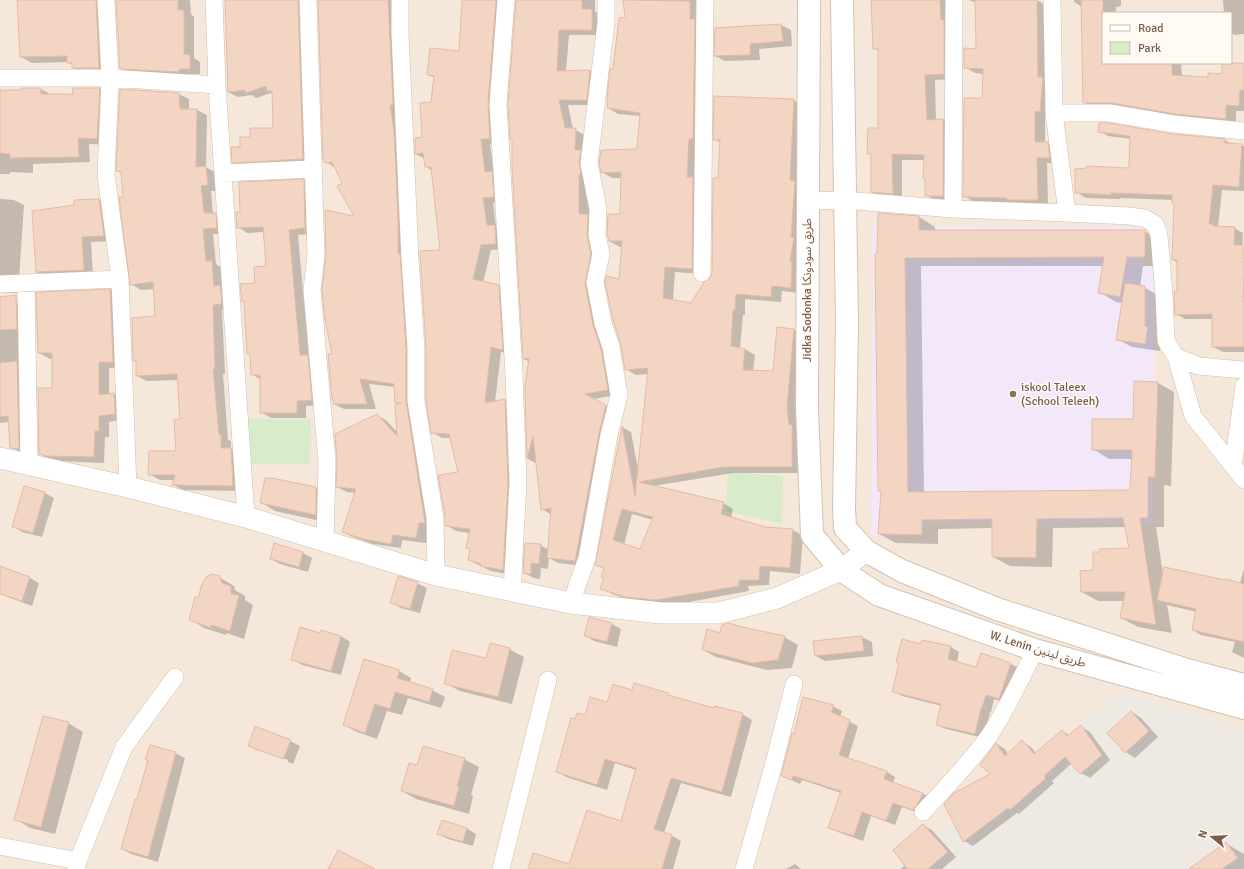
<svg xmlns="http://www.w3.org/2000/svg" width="1244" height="869" viewBox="0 0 1244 869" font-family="Signika,'Noto Sans Arabic',sans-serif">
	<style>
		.residential { fill: #f5e8da; fill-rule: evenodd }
		.industrial { fill: #efe9e4 }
		.education { fill: #f3e8fa }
		.green { fill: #d8ecc9 }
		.shadow { fill: #0003; fill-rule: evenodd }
		.building { fill: #f3d5c3; stroke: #e6bba3; fill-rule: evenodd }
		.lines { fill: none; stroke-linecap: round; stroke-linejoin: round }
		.minor-casing { stroke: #d1beb0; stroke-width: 18 }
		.tertiary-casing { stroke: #d1beb0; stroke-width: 22 }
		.secondary-casing { stroke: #d6c0b0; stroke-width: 24 }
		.minor { stroke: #fff; stroke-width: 17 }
		.tertiary { stroke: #fff; stroke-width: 21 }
		.secondary { stroke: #fff; stroke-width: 22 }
		.education-dot { fill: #8d6e63; stroke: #fffaf3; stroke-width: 1.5 }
		.labels { text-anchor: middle; stroke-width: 3; stroke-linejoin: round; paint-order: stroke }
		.street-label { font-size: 12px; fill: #7a5c4d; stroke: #fffaf3 }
		.education-label { font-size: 12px; fill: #785e54; stroke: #fffaf3; text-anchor: start }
	</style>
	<rect width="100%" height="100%" fill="#fdf6ec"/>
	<path class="residential" d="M0,0H1244V729L1122,692L893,869H0ZM1103,13H1231V63H1103Z"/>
	<path class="industrial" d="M1122,692L1244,729V869H893Z"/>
	<path class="education" d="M874,213H922V226L1144,227V266H1155L1153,523L924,522L923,536H871Z"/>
	<path class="green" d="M246,419H311L310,464H246Z
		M728,472L783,476L782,524L726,511Z"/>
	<path class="shadow" d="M18,0H109L110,73H83L73,67V65L68,62L32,63L21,57Z
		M117,0H190L191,14L194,17V58L200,62V74H189V78L131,74L120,68Z
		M226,0H309L312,164L243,168L233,162L241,148L251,138L274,129L273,93H271L256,98L252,95L238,97L228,92Z
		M319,0H397L428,528L426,543L402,540L401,548L373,544L353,537L343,532L356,493L347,492L337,487L377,415L387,421L398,433L400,404L396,402L395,387L369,384L376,409H344L334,404V355L356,217L344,183L336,168L326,162Z
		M463,0H507L499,144H490L494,174L503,202L493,203L496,226L505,231L506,249L491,250L483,283L498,286L508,292L512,354L501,352L495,402L505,400L514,406L513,575L491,571L469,560L471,550L470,533L456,531L446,525L459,472L451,438H442L432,432L442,250L433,171L426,167L425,159L416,154L423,138L432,103L435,78L428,75L460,52Z
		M517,0H595V12L602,15V35H569L566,71H590L600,76L596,105H568L573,129L585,135L589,179V216L597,221L596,241L617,395L593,399L615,411L585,566L558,563L549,558L548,569L541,568L540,579L534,578L524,573L540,545L549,550L552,515L542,509L537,464L528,459L526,387L530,362L524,359L513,165Z
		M624,0H700L702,274L675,272L673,301L691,305L711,279L713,274L721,143L714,139L793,100L803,106L800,293L782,291L781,302L745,299V315H743L740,349H745L755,355L753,371L774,372L778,328L794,330L804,336L802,473H733L653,486L723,503L733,509L731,518L765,528L793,530L803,536L800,574L770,571L769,585L748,586L749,591L667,606L636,602L612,594L602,588L605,578V569L596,564L622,427L631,432L638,469L648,374L636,375L626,369L620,280L622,247H620L609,241L621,215L622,178H612L602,172L638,150L641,116L618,114L608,108L614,70L626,18ZM632,514L653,520L641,550L624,545Z
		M872,0H956L953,79L935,80L936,120H943L953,126V201H936L926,195V179L924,178L925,160H902V199L882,197L872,192V155L868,153L879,129V51L874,48Z
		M969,0H1037L1047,6L1050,117L1045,116V143H1047L1057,148L1059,163H1047L1048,205L974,202L964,196L983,99L984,74L975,73L965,67L977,50L976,3Z
		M1074,0H1121V6L1116,7V13H1103V63H1181L1182,77L1209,78L1223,75L1244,64V111H1236V124L1094,108L1084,102L1082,7L1074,2Z
		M1223,0H1244V34L1235,35L1231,33V13H1224Z
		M781,25L791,30L792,46L759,49L760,60L725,61L715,56L716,29Z
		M41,89L52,95H74L99,89L111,95L109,145L89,144L90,162L33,164V173L10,172V174H0V91H23Z
		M121,90L179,94L189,99V110H197L207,115L206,167L216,173L217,191H211L213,214L225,220L226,234H213L216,264L222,268L231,309L222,310L225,374H223L228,440L231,441V449L241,455L243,491L183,490L173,485L175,480H160L149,474L177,452L181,420L178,380L147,381L137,376V362L134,360L156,317L154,289L141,290L131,284L122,173L117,170Z
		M1099,131L1172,135L1225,140L1231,144L1244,146V191L1222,190L1218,227L1234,228L1243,233L1242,255L1215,250L1244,330V352H1223L1213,347V319H1185L1176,314L1178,292V263L1173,260L1175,203L1173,200L1120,198V199L1086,198L1076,192L1130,169L1131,139L1108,136Z
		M303,180L313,186L308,234L298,235L309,357L317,361L321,405L306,406V418H271L261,412V380L252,374L251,355L245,302L243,301L267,267L264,232L247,233L238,227L241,213Z
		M0,199L14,200L24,205L19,279L0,282Z
		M99,200L108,205L113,241L91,242L93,275L47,277L37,272L75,206Z
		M879,214L919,217L935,227V231H1144L1161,240V266H1143L1140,287H1144L1159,296L1162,336L1160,351L1132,347L1117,339L1123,303L1116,302L1099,292L1104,266H921L924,493L1131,491L1132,459H1109L1093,449L1134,420L1158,383L1174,392L1171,486L1164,485V527H1156L1163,574L1240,584L1244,568V658L1232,652L1235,642L1201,635L1193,630L1197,612L1167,605L1172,633L1138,627L1121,618L1125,601H1098L1082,592L1130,549L1126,527L1053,528L1052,567L1010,566L993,557V528L938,529V544L896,543L879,534L882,492L879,490Z
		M110,290L121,296L123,367L109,368V395L114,394L125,400V419L109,422V437H105L104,463L57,461L50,460L40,454L53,389V359H50L39,353L65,292Z
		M0,303H16L28,309L23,454L11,447L9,422L0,423Z
		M316,488L330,497V523L275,511L261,502Z
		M45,493L54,498L42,537L22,532L13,526Z
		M303,553L312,558L308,572L280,564L271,559Z
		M2,568L30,578L39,583L32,606L0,594V596V575Z
		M219,577L234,586L235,590L245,596V600L253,605L244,639L226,633V635L204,628L190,619Z
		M417,583L427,588L420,613L401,608L391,602Z
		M589,618L612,624L621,629L617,647L594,641L585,635Z
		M321,634L341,636L350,642L341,675L302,665L292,659Z
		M721,634L784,637L798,645L792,668L767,670L716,657L703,650Z
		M862,637L872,642L873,656L825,661L816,656Z
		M923,641L951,647L959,652L957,662L977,668L981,654L1011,664L1019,668L1008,703L994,699L991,712H990L984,738L946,729L937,725L942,706L902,696L894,691L922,646Z
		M509,649L524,657L512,704L460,691L445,683L487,660Z
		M399,671L411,678L410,683L432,690L445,697L441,708L408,698L402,715L387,711L377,739L357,732L344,725Z
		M634,684L668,694L675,698L714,709L742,714L752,720L731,797L681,783L664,833L671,835L681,841L673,869H530L570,865L622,822L636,770L615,763L607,790L566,777L557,771L576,720L632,691Z
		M833,706L842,711L840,717L858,726L848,759L887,772L895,777L893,783L922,793L931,798L922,814L902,807L895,825L871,816L863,841L838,832L829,827L841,793L802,780L800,784L782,776L794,735Z
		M1132,712L1141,718L1158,737L1135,758L1126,752Z
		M68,723L83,732L55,834L30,828L16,819Z
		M1081,727L1090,732L1110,760L1090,778L1081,773L1072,763L1052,781L1054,783L1019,814L1017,813L973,846L964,841L991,774L997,744L1005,749L1008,754L1022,742L1031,747L1036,753L1062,731L1069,735Z
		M290,741L300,746L293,764L288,762V760L258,749V751L249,746Z
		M175,753L185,758L158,862L131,854L122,849Z
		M464,759L479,767L471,795L473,796L469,814L416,799L402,791L418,766Z
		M923,825L932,830L956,857L942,869H901L905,865Z
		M466,828L476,834L473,846L448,839L438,833Z
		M1227,844L1244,854V869H1191Z
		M795,864L801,869H786Z"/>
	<path class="building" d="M17,0H96L99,68H72V63H67V56L20,57Z
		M116,0H178V10H184V54L190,55V69H179V72L120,69Z
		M225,0H298L303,159L232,163L231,147H240V137H250V128H273L272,91H267L266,86L246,93L245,90L228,92Z
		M318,0H388L393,105H390L394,131L398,219V254L400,253L406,349V401L425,523H419L416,538L393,535L391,544L363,539L342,532L356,489L336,487L337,461L335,434L377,414L397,436L395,405L401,403H395L394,384L360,379L367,404H333V399H332L328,354H332L325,320L322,290L326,255L325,210L354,216L337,186L342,183L332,162L325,163L323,159Z
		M462,0H496L488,103L490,139H481L485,172L492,171L494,197L483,198L487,225H495L496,244L481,245L473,279L499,285L503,350L491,347L485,403L505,399L508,483L503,570L480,566L481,564L468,560L470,549L466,548L470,529L445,526V516L438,475L458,472L449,434L431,433L426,400V348L420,251L440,250L431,167H425L423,153L415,154V138L422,137L420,103L431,102L434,76L427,75L430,48L459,51Z
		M516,0H582V9H592V30H559L557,71L590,70L587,100H559L565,128H576L575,150H581L579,162L581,174H579V214H588L587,235L591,254L585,284L593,325L601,349L608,390L585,394L606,405L599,433L575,561L547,558L551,508L541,510L533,436L527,459L525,387L529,358L523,359L512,165V139H510L508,104Z
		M623,0L690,1V19H695L693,139H689L687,177H693L692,269L665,267L663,298L691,303L704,282L710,278L712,274L713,178H718L720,140H713L714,96L794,99L790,180L795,181L791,237L794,238L790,261H792L791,288L772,286L771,297L736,294L735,310H733L731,346L745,349L743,370L773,371L777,327L794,329L787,407L789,425H792V467H723L639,482L724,502L721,514L765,527L793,529L790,568L760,566L759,580H739V586L656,600L625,597L600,589L604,578L601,577L604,568L595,565L622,426L635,496L648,368L625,370L621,345L613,320L605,282L606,276L619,279L622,241H609L607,234L608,214H620L621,172L601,173L599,163L601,150L637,149L640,113L607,108L608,99H607L610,69H613L619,18L625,17ZM622,509L653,517L640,549L613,540Z
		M871,0H940L941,20H944V74L925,75L927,120L943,119V196H925V178H923L924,155L892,154L893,194L871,192V154H867L868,128H878V49H873Z
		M975,0H1037L1038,77H1043L1040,112L1035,111V142H1048L1050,158H1037L1038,200H1007V198L963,197L964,98H982L983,69L964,68V48L976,49Z
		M1081,0H1103V63H1172V75L1208,77V73L1222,74V63H1244V90H1240L1239,106L1226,105V119L1175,114L1112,103H1083Z
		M781,24L783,41L750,44V55L714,56L715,28Z
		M22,88H41V94H73L72,88H100L97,139L78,138L79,157L10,158V154L0,153V90H22Z
		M120,89L179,93L180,109H197L196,167L206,166L208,185L201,186L204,213H216L217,228L203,229L206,261H212L214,286L220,285L222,304L213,305L215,369H213L219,435H221V448H231L233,486L172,485L175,475H148L149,451H176L174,420L180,419L177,374L136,376V361H133L132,318L155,316L153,282L130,285L119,197H123L121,172L116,171Z
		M1099,123H1109L1173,134L1225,139V143L1242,144L1239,187L1213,185L1209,224H1213V226L1235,227L1234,245H1243V262H1244V275L1243,301H1244V347H1212V314L1175,315L1174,291H1177V260H1172L1174,203H1172V195L1111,193V195L1075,193V169L1087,168V166L1129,168L1130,136L1098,132Z
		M304,179L305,233L304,228L289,230L300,355H308L312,400L297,401V413H260V375H251L250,354H247L244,301L242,302L240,284L255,283L254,267L266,266L263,227L237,228L236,212H240L239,182Z
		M99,199L104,236L82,237L84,270L36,272L32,211L74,205V200Z
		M878,213L919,216V230H1145V257H1127L1120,297L1098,293L1104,257L905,258L908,492L1130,490L1132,450H1092V419H1133L1134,381L1158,382L1155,477H1148V518H1140L1156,625L1120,618L1125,592H1081L1080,571L1093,570V552H1100V549L1129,548L1123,518L1037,519L1036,558L992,557V519L922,520V535L878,534L881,491H878L875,254H877Z
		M1125,283L1145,286V326L1148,327L1145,344L1116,340Z
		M110,289L113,362H99V395L114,393L115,414L99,416V431H95L94,457L46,456L39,454L38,388H52V353H38L36,292Z
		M16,295L17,329L0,330V297Z
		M17,361L19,449L10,448L8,416L0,417V363Z
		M265,478H272L316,487V515L260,503Z
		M24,486L45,492L33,533L12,527Z
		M274,543L303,552L299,567L270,559Z
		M525,543L541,544L539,564L531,563V574L523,573Z
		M0,566L30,577L22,601L0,594Z
		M1164,567L1225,580L1226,579L1244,584V642L1192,630L1196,609L1157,600Z
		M212,574L220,576L222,583L231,586V594L239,595L230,631L211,625V628L189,620L195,597H199L201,586L206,577Z
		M398,576L418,582L410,609L390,603Z
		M589,617L612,623L607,642L584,636Z
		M729,623L742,627L785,636L778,660L752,663L702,650L707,629L720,633L722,625Z
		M300,627L320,633L321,630L341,636L331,671L291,660Z
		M862,636L864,651L815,656L813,641Z
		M902,639L921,644L922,640L951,646L948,659L976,667L981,653L1011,663L999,699L986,695L982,708H981L975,734L936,725L941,704L892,692L899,663L896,662Z
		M490,643L510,648L498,697L444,684L452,650L486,658Z
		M364,659L400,670L397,678L433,689L429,702L395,692L390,709L375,704L365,733L343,725Z
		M634,683L668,693V695L714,708V706L743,713L722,792L671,778L654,829L672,835L662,869H528L533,853L569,864L587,810L621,821L636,768L605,759L597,785L556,772L571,718L575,719L577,713L585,715L590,697L607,702L613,684L632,690Z
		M803,697L834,705L831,712L850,720L839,755L887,771L884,779L923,793L920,800L913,810L893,803L886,821L862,812L854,836L828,828L841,791L793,776L792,780L781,776L792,733L794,734Z
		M1131,711L1149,731L1125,753L1107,733Z
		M43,716L69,722L41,827L14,820Z
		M1081,725L1102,755L1080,774L1065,757L1044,776L1046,778L1010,810L1008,808L963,842L944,804L954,793L990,774L980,765L996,743L1005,756L1022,740L1034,754L1062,730L1067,736Z
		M255,726L291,740L283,759L248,746Z
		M150,745L176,752L148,857L121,849L135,799H137L148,760H145Z
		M423,746L465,758L457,786L459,787L454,806L401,791L409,763L417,765Z
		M442,820L467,828L463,842L437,834Z
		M923,824L948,852L928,869H907L893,850Z
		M1226,842L1238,858L1222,869H1189Z
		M338,850L375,869H328Z"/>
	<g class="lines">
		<g class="minor-casing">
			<path id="minor" d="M106,0L110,78L106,175L120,279L128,487
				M214,0L217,85L246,517
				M308,0L316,255L312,290L327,461L325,542
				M400,0V33L410,259L416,349V401L435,518L436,575
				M506,0L498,104L514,373L518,483L512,591
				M1052,0L1054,113L1067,213
				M0,78H110L217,85
				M1054,113H1110L1174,124L1244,131
				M223,173L313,169
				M808,201L844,200L953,209L1067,213L1129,216L1144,218L1155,224L1159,235L1164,294L1166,341L1176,357L1199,366L1244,370
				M953,209L954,0
				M702,273L705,0
				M26,283L29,465
				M0,284L120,279
				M1176,357L1193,416L1233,466
				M1244,386L1233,466L1244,480
				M571,603L587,558L609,435L619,395L611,347L603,323L595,282L601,254L597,235L598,209L589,163L606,23V0
				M923,812C946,787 970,763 989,736C1007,709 1021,679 1035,650
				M0,846L78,861
				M76,869L78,861L124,747L175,677
				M501,869L548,680
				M744,869L773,767L794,684"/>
		</g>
		<g class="tertiary-casing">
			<path id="tertiary" d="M0,458L128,487L246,517L436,575L571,603L661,613H719L777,598L841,570L866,551"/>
		</g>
		<g class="secondary-casing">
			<path id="secondary" d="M809,0L807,408L812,535L841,570L879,595L1035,650L1244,708
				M842,0L847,323L844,509L845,528L866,551L902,571L997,609L1187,670L1244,685"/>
		</g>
		<use href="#minor" class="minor"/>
		<use href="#tertiary" class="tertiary"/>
		<use href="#secondary" class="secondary"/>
	</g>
	<circle class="education-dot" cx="1013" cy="394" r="4"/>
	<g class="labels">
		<g class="street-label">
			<text transform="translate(807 290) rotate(-90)" y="4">Jidka Sodonka طريق سودونكا</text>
			<text transform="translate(1038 649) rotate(17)" y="4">W. Lenin طريق لينين</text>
		</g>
		<g class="education-label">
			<text x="1021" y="391">iskool Taleex<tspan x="1021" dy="14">(School Teleeh)</tspan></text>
		</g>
	</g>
	<rect x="1102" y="12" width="130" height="52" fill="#fffaf3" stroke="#cabbb1"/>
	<rect x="1110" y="25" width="20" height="6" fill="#ffffff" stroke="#cabbb1"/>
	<text x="1138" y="32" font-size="12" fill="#7a5c4d">Road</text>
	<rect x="1110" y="42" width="20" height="12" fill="#d8ecc9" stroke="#cabbb1"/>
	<text x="1138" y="52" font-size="12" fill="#7a5c4d">Park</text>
	<g transform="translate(1212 837) rotate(288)" stroke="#fffaf3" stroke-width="3" paint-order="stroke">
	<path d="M0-3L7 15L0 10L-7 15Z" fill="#7a5c4d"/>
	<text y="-6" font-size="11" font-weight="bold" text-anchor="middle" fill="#7a5c4d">N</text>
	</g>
</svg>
